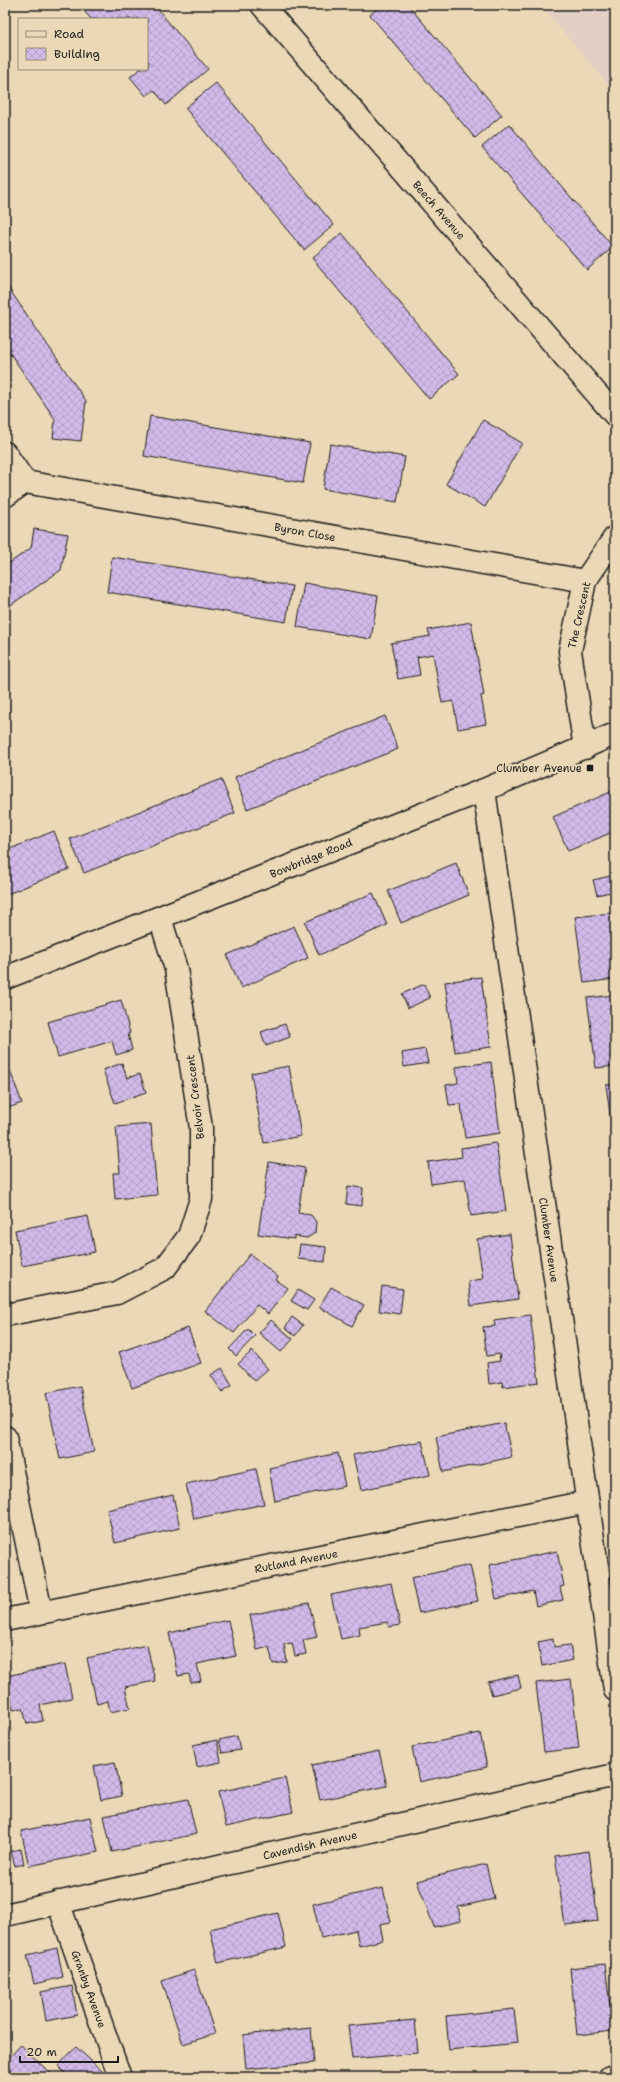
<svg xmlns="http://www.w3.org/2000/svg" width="620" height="2082" viewBox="0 0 620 2082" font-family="'Shantell Sans',sans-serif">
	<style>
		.built { fill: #e4cfc5 }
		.building { fill: url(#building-cross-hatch); stroke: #1c1c1c }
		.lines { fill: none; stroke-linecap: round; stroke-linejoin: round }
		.minor-casing { stroke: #1c1c1c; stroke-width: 25 }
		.minor { stroke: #ebd8b6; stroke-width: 22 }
		.poi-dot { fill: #1c1c1c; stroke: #ebd8b6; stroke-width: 1.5 }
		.labels { text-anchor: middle; stroke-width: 4; stroke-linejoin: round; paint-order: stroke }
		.street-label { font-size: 11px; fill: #1c1c1c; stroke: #ebd8b6 }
		.poi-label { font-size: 11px; fill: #1c1c1c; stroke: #ebd8b6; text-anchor: end }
	</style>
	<defs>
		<pattern id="building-cross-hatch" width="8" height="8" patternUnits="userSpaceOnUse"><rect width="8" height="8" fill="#d2bae9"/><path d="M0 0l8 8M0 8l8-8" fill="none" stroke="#b49fc7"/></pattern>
	</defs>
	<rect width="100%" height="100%" fill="#ebd8b6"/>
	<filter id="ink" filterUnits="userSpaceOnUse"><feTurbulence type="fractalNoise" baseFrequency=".025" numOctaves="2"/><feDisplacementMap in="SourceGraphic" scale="8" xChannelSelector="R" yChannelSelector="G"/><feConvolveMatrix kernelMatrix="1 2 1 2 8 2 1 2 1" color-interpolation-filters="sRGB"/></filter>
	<g filter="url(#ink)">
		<path class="built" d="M541,5H615V88H611Z"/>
		<path class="building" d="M79,5H154L208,69L166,105L154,90L146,96L130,77L140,69H147L149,62L147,60V19H91Z
			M381,5H408L502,115L475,138L370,15Z
			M216,83L334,225L304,250L185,108Z
			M509,124L613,247L587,270L482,147Z
			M342,233L459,374L429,399L312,258Z
			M5,283L86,401L81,441L53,438L55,419L5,346Z
			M150,416L310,443L303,483L144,456Z
			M483,420L522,443L485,507L446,484Z
			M330,444L405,457L397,502L323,489Z
			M34,529L68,534L61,570L5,609V566L31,548Z
			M112,557L292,586L286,622L107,592Z
			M304,583L378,596L371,639L297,627Z
			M471,622L484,695L481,696L486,724L458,729L453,701L442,703L433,654L417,657L420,675L398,679L391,643L430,636L428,630Z
			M385,716L398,749L247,809L235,777Z
			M221,779L235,813L84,873L70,839Z
			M615,790V831L568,851L553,817Z
			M54,831L69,869L5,895V851Z
			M456,863L469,895L401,923L388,891Z
			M615,875V891L597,895L593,880Z
			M373,893L387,925L319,955L305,922Z
			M611,913L615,941V979L584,983L575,917Z
			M294,926L308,958L241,988L227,955Z
			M481,977L491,1047L455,1052L445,982Z
			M424,984L430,998L408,1008L402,994Z
			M615,995V1066L596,1068L587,998Z
			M121,1000L130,1033L128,1034L132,1050L116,1055L112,1041L58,1057L48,1022Z
			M285,1024L290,1037L266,1046L261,1032Z
			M425,1049L428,1063L404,1067L402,1053Z
			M5,1057L22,1103L5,1109Z
			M491,1062L500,1133L465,1138L461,1104L449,1105L446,1085L458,1083L456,1067Z
			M122,1063L127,1078L140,1074L146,1092L115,1103L103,1070Z
			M289,1066L301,1136L264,1143L251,1073Z
			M615,1084V1150L606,1085Z
			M151,1124L157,1195L115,1199L113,1173H120L116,1127Z
			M496,1143L506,1211L471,1216L465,1179L431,1184L428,1162L462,1157L461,1148Z
			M269,1162L305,1168L298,1213L311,1215L316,1222L315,1233L307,1238L294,1236V1239L258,1234Z
			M348,1186L363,1188L362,1206L346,1204Z
			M88,1216L95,1252L22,1266L15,1230Z
			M510,1234L518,1299L471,1306L468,1281L483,1279L477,1239Z
			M300,1244L326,1247L325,1262L298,1259Z
			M250,1254L278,1277L276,1280L288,1288L268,1314L257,1305L234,1333L205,1311Z
			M382,1286L403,1289L400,1314L379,1311Z
			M331,1287L364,1305L352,1326L319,1307Z
			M298,1290L314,1300L307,1310L291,1301Z
			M530,1315L539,1382L503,1387L502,1382L489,1384L487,1363L500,1361L499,1354L487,1356L483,1327L495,1326L494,1320Z
			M292,1317L303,1325L295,1336L285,1328Z
			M271,1320L293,1339L281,1352L259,1333Z
			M188,1328L201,1363L132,1388L119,1352Z
			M248,1329L255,1336L236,1356L229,1349Z
			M252,1351L268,1369L254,1381L238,1364Z
			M222,1368L232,1385L222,1392L211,1375Z
			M80,1386L94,1452L60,1459L46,1393Z
			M504,1423L512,1457L443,1472L436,1437Z
			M422,1441L430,1475L361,1490L353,1455Z
			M338,1453L345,1486L275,1501L269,1468Z
			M256,1469L264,1504L194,1519L186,1484Z
			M173,1495L180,1528L115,1543L107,1510Z
			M557,1551L564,1586L560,1587L563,1600L536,1606L533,1591L496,1599L489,1565Z
			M470,1565L478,1601L419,1613L411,1578Z
			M391,1583L400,1625L389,1627L387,1622L359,1627L360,1635L341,1639L331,1595Z
			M309,1603L317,1637L303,1640L306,1654L295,1656L292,1643L284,1644L287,1662L273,1664L269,1647L257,1650L250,1615Z
			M228,1620L236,1656L197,1664L201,1681L191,1683L189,1674L178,1676L169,1633Z
			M553,1639L554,1647L570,1645L573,1660L542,1666L538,1642Z
			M147,1645L155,1681L125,1687L130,1708L110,1712L108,1701L97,1704L87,1658Z
			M65,1664L72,1698L40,1705L43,1721L27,1724L23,1708L13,1710L6,1676Z
			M518,1675L521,1688L492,1695L488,1682Z
			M571,1679L579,1748L544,1752L536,1683Z
			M480,1733L487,1767L419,1782L412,1747Z
			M237,1736L240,1750L222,1753L219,1740Z
			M217,1740L221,1762L197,1767L193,1745Z
			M379,1751L387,1786L320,1800L312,1765Z
			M115,1762L122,1796L101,1800L94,1766Z
			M285,1778L293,1812L226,1827L218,1792Z
			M188,1799L196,1834L112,1852L104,1816Z
			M90,1817L98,1852L29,1866L21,1831Z
			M21,1849L24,1864L15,1866L11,1851Z
			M589,1851L598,1921L565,1925L555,1856Z
			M486,1864L494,1899L458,1907L461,1921L434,1927L417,1881Z
			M383,1888L391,1922L380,1924L383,1940L359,1946L356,1930L321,1938L313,1904Z
			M278,1913L286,1947L218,1963L210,1929Z
			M57,1948L63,1977L34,1984L27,1955Z
			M605,1964L613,2031L577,2035L570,1968Z
			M194,1970L215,2034L183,2044L162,1981Z
			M72,1986L77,2015L46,2021L41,1992Z
			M514,2009L518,2043L449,2050L446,2016Z
			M415,2020L418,2053L352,2059L348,2026Z
			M311,2028L314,2063L246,2069L243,2035Z
			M21,2045L54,2077H16L5,2066V2062Z
			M76,2047L104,2073L100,2077H69L58,2066Z"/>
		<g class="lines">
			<g class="minor-casing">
				<path id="minor" d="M262,5L615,415
					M5,453L25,482
					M5,496L25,482L585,581
					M585,748L570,651L585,581L615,537
					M484,790L615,1690
					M5,978L484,790L615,734
					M5,1315L117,1293L165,1268L189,1236L201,1199V1128L176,969L160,918
					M5,1437L41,1612
					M5,1620L587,1502
					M58,1902L120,2077
					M5,1915L615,1775
					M610,2077L615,2076"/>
			</g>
			<use href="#minor" class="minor"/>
		</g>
	</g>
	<rect class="poi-dot" x="586" y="764" width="8" height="8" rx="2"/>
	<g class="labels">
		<g class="street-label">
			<text transform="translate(439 210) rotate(49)" y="4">Beech Avenue</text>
			<text transform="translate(305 532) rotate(10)" y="4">Byron Close</text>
			<text transform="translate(579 615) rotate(-77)" y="4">The Crescent</text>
			<text transform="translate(311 858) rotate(-22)" y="4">Bowbridge Road</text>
			<text transform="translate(195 1097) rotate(-97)" y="4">Belvoir Crescent</text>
			<text transform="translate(549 1240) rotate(82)" y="4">Clumber Avenue</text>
			<text transform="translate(296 1561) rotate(-11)" y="4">Rutland Avenue</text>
			<text transform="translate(310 1845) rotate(-13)" y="4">Cavendish Avenue</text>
			<text transform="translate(89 1989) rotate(70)" y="4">Granby Avenue</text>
		</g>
		<g class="poi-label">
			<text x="582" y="772">Clumber Avenue</text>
		</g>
	</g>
	<rect width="620" height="2082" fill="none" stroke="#ebd8b6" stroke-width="20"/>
	<rect x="10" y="10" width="600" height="2062" fill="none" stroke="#1c1c1c" stroke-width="1.5" filter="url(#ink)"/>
	<rect x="18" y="18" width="130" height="52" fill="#ebd8b6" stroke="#988d78"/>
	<rect x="26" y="31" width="20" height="6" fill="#ebd8b6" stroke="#988d78"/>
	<text x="54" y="38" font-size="12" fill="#1c1c1c">Road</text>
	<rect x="26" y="48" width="20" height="12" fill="url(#building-cross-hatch)" stroke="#988d78"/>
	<text x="54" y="58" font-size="12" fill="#1c1c1c">Building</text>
	<path d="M20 2056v6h98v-6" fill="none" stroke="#1c1c1c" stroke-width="2"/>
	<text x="26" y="2056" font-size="12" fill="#1c1c1c" stroke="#ebd8b6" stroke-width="3" paint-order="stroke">20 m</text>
</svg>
